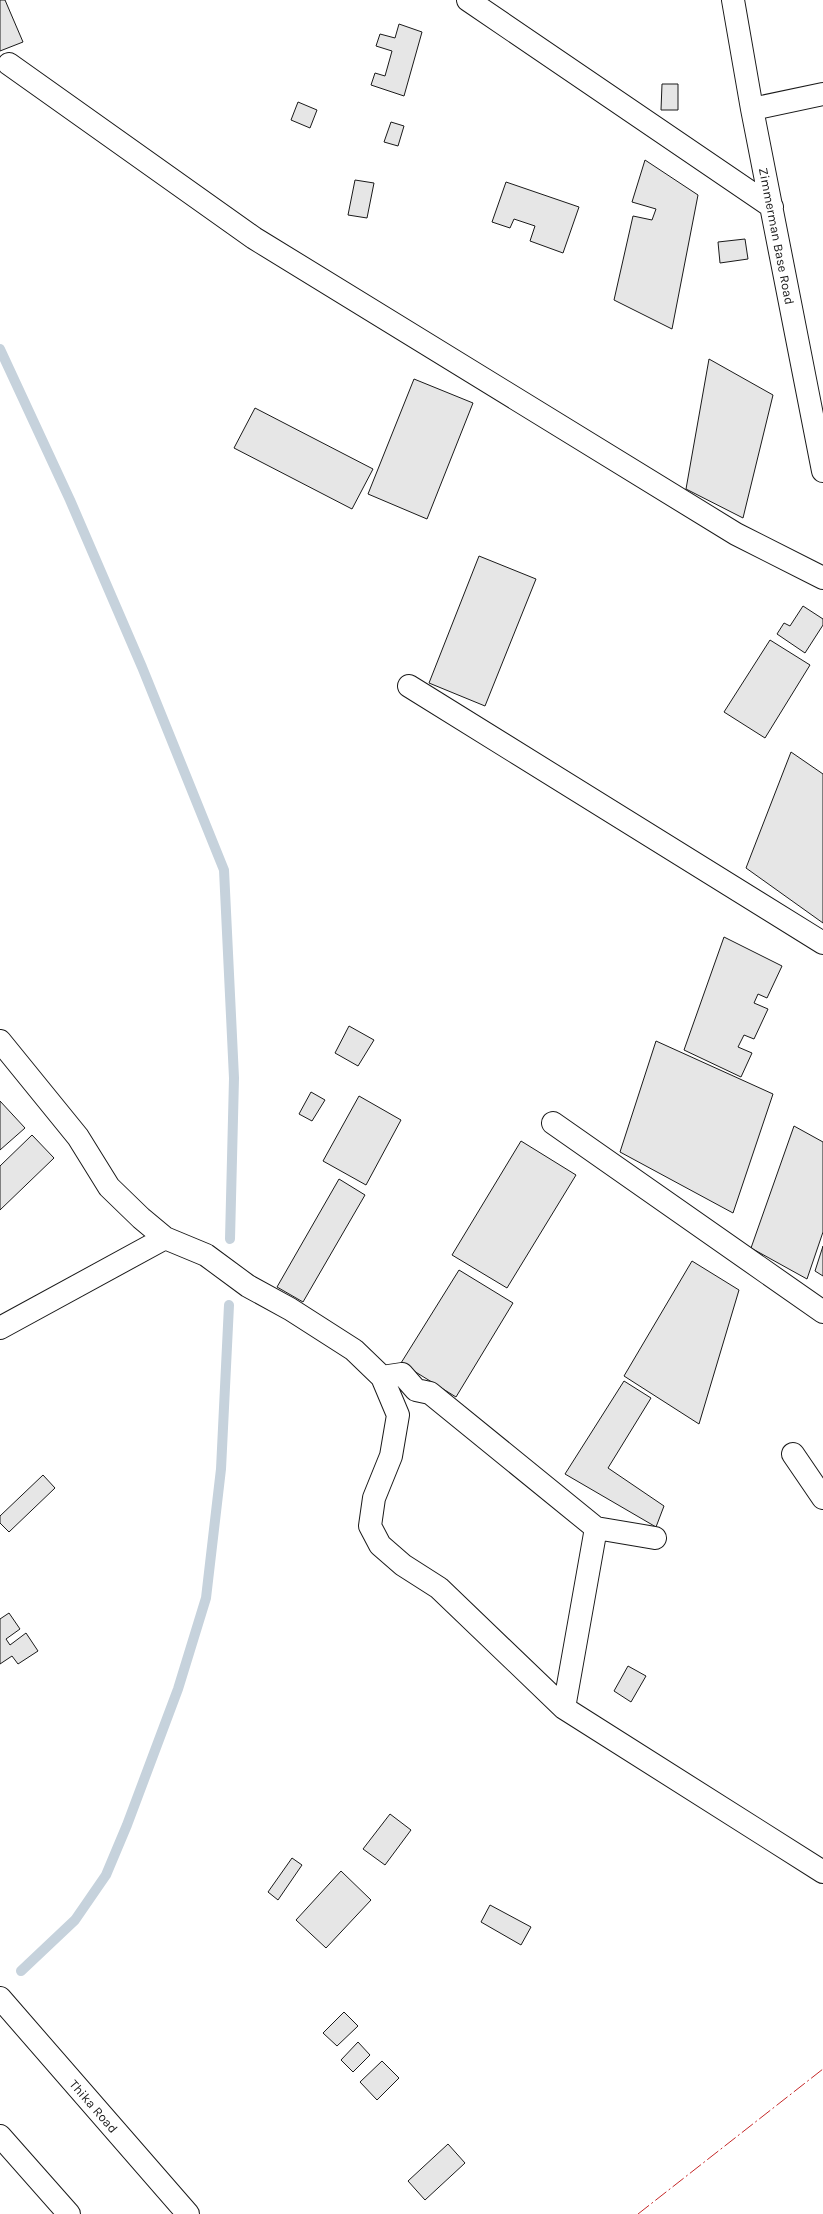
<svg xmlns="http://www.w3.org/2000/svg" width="823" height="2214" viewBox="0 0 823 2214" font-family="Karla,sans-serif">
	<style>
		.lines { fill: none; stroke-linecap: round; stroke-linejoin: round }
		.stream { stroke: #c6d2dc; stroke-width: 10 }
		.building { fill: #e6e6e6; stroke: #1a1a1a }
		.minor-casing { stroke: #1a1a1a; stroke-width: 24 }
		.major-casing { stroke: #1a1a1a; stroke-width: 24 }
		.highway-casing { stroke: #1a1a1a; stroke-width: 24 }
		.minor { stroke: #fff; stroke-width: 22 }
		.major { stroke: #fff; stroke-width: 22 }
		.highway { stroke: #fff; stroke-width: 22 }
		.power { stroke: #c62828; stroke-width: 1; stroke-dasharray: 14 3 2 3; stroke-linecap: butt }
		.labels { text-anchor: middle; stroke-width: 3; stroke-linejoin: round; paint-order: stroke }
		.street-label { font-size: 13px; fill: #1a1a1a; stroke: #fff }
	</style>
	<rect width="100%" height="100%" fill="#fff"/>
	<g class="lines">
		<path class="stream" d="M0,349L70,500L142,667L224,870L234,1078L230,1239
			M21,1971L75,1920L106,1875L127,1825L178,1689L206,1598L221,1469L229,1305"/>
	</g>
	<path class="building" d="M0,0H5L23,42L0,51Z
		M399,24L422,32L404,96L371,85L375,73L385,76L392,51L376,46L380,34L395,38Z
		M662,84H678V110H661Z
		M298,102L317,110L310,128L291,120Z
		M391,122L404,126L398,146L384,142Z
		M645,160L698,195L672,329L614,300L633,216L652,220L656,209L632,202Z
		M355,180L374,183L367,218L348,215Z
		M506,182L579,207L563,253L530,241L535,226L514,219L510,228L492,222Z
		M745,239L748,259L720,263L718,242Z
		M709,359L773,395L743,518L686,489Z
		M414,379L473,403L427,519L368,494Z
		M255,408L373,469L352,509L234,448Z
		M479,556L536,579L485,706L429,683Z
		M803,606L823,619V625L805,653L777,634L784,623L790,626Z
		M770,640L810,665L765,738L724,712Z
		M791,752L823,774V923L746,868Z
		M724,937L782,966L767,998L758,994L754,1003L768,1009L754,1039L744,1035L738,1047L752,1053L741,1077L684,1050Z
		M349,1026L374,1040L358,1066L335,1053Z
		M656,1041L773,1094L733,1213L620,1152Z
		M311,1092L325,1100L312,1121L299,1114Z
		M359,1096L401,1120L366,1185L323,1161Z
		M0,1101L25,1128L0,1150Z
		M794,1126L823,1142V1232L807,1279L751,1248Z
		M32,1135L54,1158L0,1210V1166Z
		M521,1141L576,1175L507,1288L452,1255Z
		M339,1179L365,1195L303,1302L277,1287Z
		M823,1246V1276L815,1271Z
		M692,1261L739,1290L699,1424L624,1376Z
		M459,1270L513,1303L456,1397L401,1363Z
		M624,1381L651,1398L608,1468L664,1506L656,1527L565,1474Z
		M43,1475L55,1488L9,1532L0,1523V1516Z
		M9,1613L20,1629L6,1639L10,1645L26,1633L38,1651L18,1664L12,1656L0,1664V1619Z
		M628,1666L646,1676L631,1702L614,1691Z
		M390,1814L411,1830L385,1865L363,1849Z
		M292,1858L302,1865L278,1900L268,1892Z
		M341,1871L371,1900L326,1948L296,1920Z
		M490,1905L531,1927L521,1945L481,1922Z
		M344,2012L358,2026L337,2046L323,2033Z
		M358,2042L370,2055L353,2072L341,2060Z
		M382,2061L399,2078L377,2100L360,2082Z
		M448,2144L465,2163L425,2200L408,2181Z"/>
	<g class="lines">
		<g class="minor-casing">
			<path id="minor" d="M468,0L772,207
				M733,0L752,109L823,471
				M9,64L254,238L736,534L823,578
				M752,109L823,94
				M409,686L823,943
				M0,1041L78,1137L109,1187L141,1218L165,1238L206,1255L248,1286L290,1309L354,1350L382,1377L398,1415L391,1456L374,1498L370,1526L380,1545L403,1565L439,1588L564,1708L823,1872
				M553,1123L823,1312
				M0,1328L165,1238
				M382,1377L402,1374L416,1390L430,1393L596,1528L655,1538
				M793,1454L823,1498
				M564,1708L596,1528"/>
		</g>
		<g class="major-casing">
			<path id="major" d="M0,1998L188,2214"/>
		</g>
		<g class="highway-casing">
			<path id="highway" d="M0,2136L69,2214"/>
		</g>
		<use href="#minor" class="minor"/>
		<use href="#major" class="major"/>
		<use href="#highway" class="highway"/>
		<path class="power" d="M638,2214L823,2069"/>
	</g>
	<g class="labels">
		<g class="street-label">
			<text transform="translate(777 236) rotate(79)" y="5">Zimmerman Base Road</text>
			<text transform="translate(94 2106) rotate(49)" y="5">Thika Road</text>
		</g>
	</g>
</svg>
